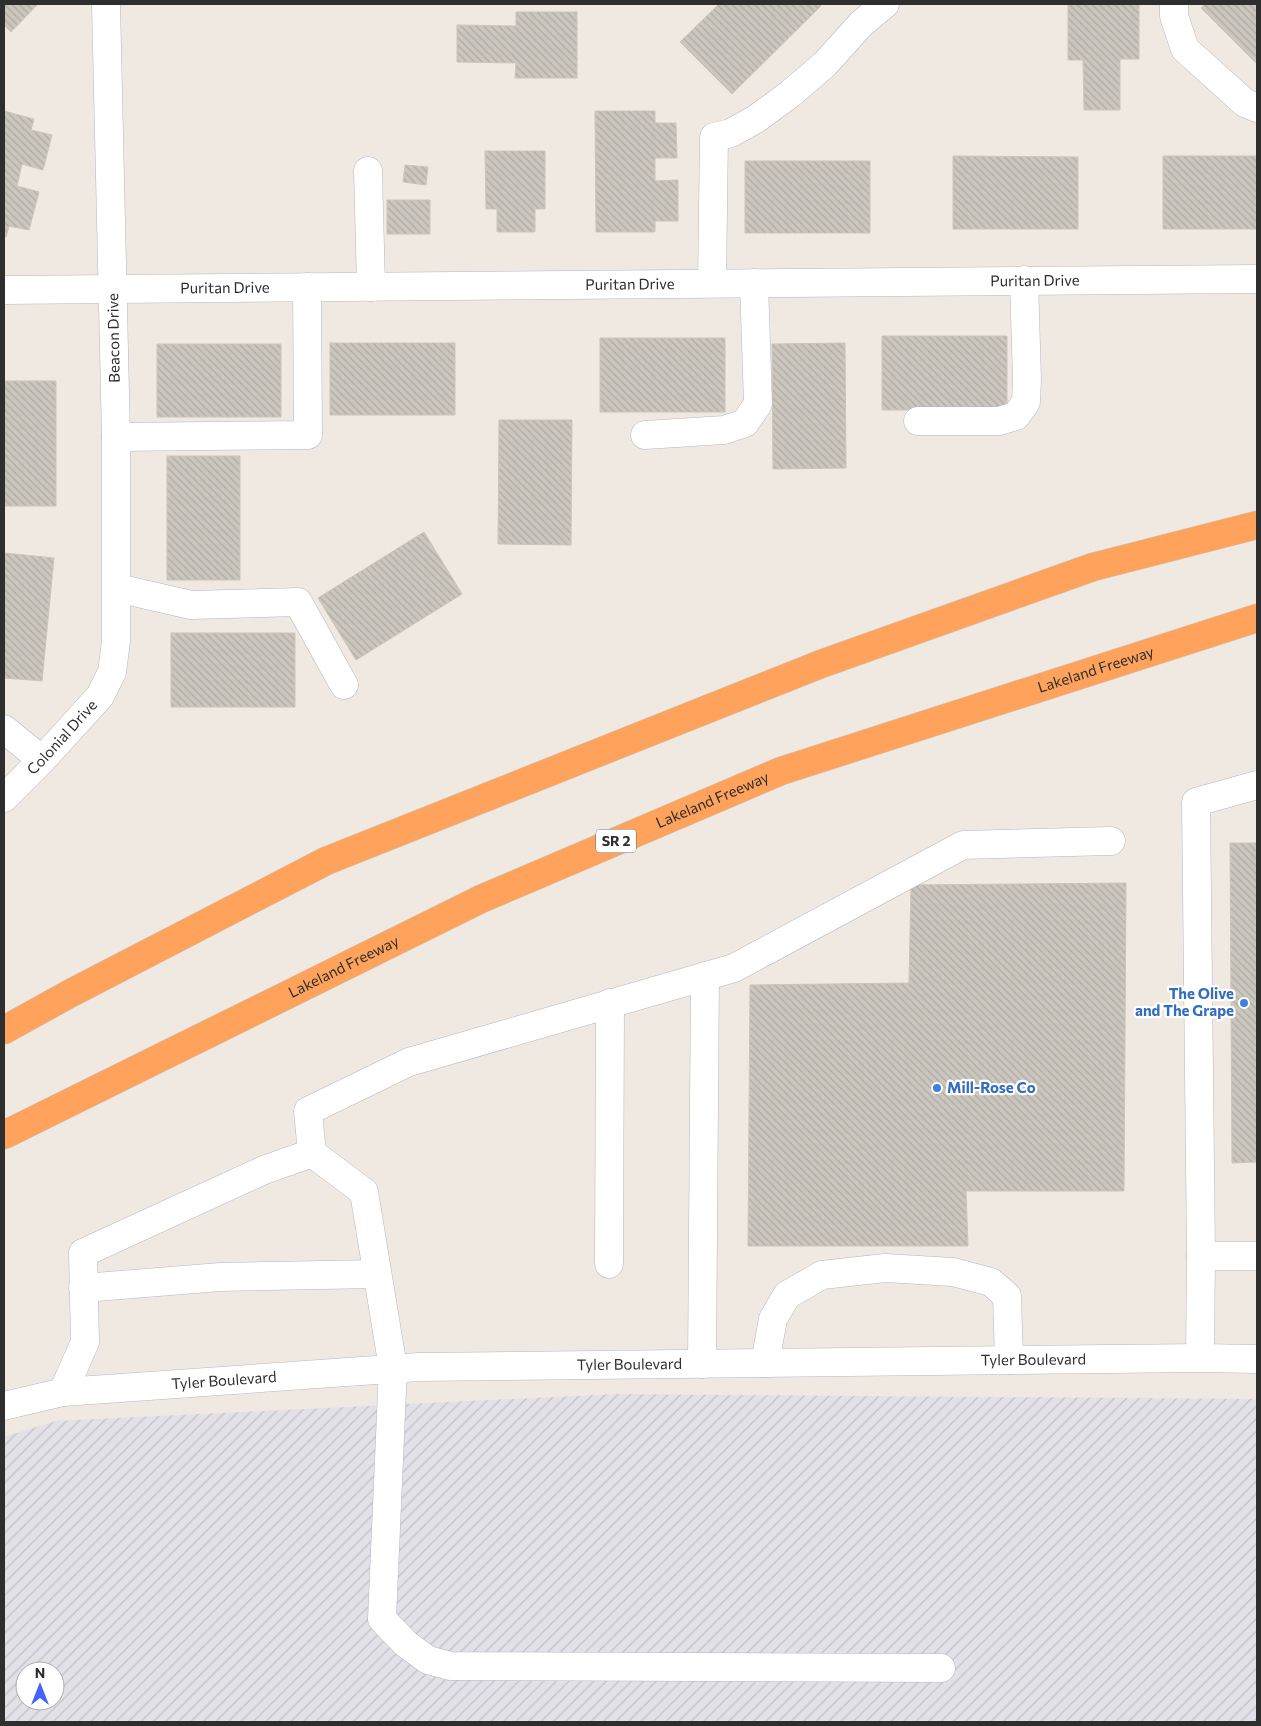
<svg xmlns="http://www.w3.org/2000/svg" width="1261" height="1726" viewBox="0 0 1261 1726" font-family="Commissioner,sans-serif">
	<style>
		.industrial { fill: url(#industrial-furrows); fill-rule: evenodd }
		.building { fill: url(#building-back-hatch); stroke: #cbc5ba }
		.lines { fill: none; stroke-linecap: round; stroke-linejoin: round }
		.minor-casing { stroke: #b4b7c1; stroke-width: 29 }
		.highway-casing { stroke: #c9c9c9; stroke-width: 29 }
		.minor { stroke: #fff; stroke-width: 28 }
		.highway { stroke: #ffa35c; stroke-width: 28 }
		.shop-dot { fill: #3f7fe0; stroke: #fff; stroke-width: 2 }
		.labels { text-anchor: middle; stroke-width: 4.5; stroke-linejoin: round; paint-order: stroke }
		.shield { fill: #fff; stroke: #6d6d6d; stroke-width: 1 }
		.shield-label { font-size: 14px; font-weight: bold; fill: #2e2e2e }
		.street-label { font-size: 15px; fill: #2e2e2e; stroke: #fff }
		.shop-label { font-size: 15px; font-weight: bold; fill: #366cbe; stroke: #fff; text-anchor: end }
	</style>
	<defs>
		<pattern id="industrial-furrows" width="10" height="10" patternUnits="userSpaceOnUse" patternTransform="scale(1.25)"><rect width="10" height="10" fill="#e3e1e8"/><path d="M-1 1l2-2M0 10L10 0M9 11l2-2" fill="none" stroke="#c3c1c7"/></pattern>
		<pattern id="building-back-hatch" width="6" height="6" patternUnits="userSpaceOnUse" patternTransform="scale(1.25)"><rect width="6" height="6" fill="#cbc7bf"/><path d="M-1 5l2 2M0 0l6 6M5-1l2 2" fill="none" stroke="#afaba4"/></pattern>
	</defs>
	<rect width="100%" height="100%" fill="#efe9e1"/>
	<path class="industrial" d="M616,1394L1257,1399V1722H4V1437L56,1421ZM25,1671H55V1701H25Z"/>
	<path class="building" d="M4,4H38L11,32L4,25Z
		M719,4H819L821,6L732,94L680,42Z
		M1068,4H1139V59H1120V110H1084L1083,60H1068Z
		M1205,4H1257V64L1201,8Z
		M516,12H577V78H515L516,63L457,62V25L516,26Z
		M4,111L34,119L31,130L52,135L43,170L22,164L17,186L39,192L29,230L9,226L6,237L4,236Z
		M595,111H655V123H676L677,158H655V181L678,180V221H655V232H596Z
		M485,151H545V209H535V232H497V209H486Z
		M953,156L1078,157V229H953Z
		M1163,156H1257V229H1163Z
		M745,161H870V233H745Z
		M405,165L428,167L426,185L403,182Z
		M387,200H430V234H387Z
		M882,336H1007V410H882Z
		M600,338H725V412H600Z
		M330,343H455V415H330Z
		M845,343L846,468L773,469L772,344Z
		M157,344H281V417H157Z
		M4,381H56V506H4Z
		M499,420H572L571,545L498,544Z
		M167,456H240V580H167Z
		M424,532L462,594L356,660L318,598Z
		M4,553L54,558L42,681L4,678Z
		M171,633H295V707H171Z
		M1230,843H1257V1162L1232,1163Z
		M1126,883L1124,1191H966L968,1246H748L750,985L909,983L911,885Z"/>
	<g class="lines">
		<g class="minor-casing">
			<g id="minor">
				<path d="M1174,4V16L1185,49L1245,103L1257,108"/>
				<path d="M368,171L371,287"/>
				<path d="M712,283L714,137L731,133L756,119L790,94L825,64L861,24L885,4"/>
				<path id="s1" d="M4,290L1257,279"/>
				<path d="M918,421H999L1016,416L1026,402L1027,380L1024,280"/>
				<path d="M645,435L724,430L745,423L758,404L754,283"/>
				<path d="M116,437L308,435L307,287"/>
				<path d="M117,588L191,605L298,602L344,685"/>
				<path d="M4,729L42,760"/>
				<path id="s2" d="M4,798L42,760L100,696L112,672L116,641V437L106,4"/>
				<path d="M312,1153L308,1111L409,1062L734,968L963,845L1111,841"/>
				<path d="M1201,1256H1257"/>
				<path d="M609,1264L610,1003"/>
				<path d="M83,1288L220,1277L377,1274"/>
				<path d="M1200,1358L1201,1256L1196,802L1257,785"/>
				<path d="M765,1363L773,1319L787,1295L822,1275L885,1268L953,1272L991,1282L1007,1296L1009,1360"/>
				<path d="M702,1364L705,976"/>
				<path d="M63,1392L85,1342L83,1253L264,1170L312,1153L364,1192L393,1368L382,1619L406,1644L428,1660L450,1666L941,1668"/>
				<path id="s3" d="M4,1406L63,1392L419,1367L1200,1358L1257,1359"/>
			</g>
		</g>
		<g class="highway-casing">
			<g id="highway">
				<path d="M4,1030L71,993L326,861L821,664L1093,567L1257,525"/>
				<path id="s4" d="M4,1135L481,899L781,771L1257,618"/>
			</g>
		</g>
		<use href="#minor" class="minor"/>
		<use href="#highway" class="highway"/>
	</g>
	<g class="shop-dot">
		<circle cx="1244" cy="1003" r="5"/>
		<circle cx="937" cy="1088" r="5"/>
	</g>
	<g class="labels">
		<rect class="shield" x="596" y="829.5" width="40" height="23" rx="4"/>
		<g class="shield-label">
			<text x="616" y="846">SR 2</text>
		</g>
		<g class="street-label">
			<text dy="5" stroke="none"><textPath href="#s1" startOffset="1031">Puritan Drive</textPath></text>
			<text dy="5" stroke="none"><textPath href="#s1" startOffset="626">Puritan Drive</textPath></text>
			<text dy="5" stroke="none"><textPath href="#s1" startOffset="221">Puritan Drive</textPath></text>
			<text transform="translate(114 338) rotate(-91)" y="5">Beacon Drive</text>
			<text dy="5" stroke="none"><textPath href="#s4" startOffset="1189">Lakeland Freeway</textPath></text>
			<text dy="5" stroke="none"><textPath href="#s2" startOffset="84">Colonial Drive</textPath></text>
			<text dy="5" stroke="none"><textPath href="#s4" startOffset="784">Lakeland Freeway</textPath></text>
			<text dy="5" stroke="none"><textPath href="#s4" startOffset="379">Lakeland Freeway</textPath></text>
			<text dy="5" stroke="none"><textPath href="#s3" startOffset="1032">Tyler Boulevard</textPath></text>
			<text dy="5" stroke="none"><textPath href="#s3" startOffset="628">Tyler Boulevard</textPath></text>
			<text dy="5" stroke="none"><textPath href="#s3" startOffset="222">Tyler Boulevard</textPath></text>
		</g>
		<g class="shop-label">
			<text x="1234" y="999">The Olive<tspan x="1234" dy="17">and The Grape</tspan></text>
			<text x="947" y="1093" text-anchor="start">Mill-Rose Co</text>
		</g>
	</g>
	<rect width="1261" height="1726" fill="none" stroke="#2e2e2e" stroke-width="10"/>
	<g transform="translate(40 1686)"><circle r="24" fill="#ffffff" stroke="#ababab"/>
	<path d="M0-4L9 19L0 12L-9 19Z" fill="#4264fb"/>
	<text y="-8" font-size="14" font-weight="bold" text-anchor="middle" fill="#2e2e2e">N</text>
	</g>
</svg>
